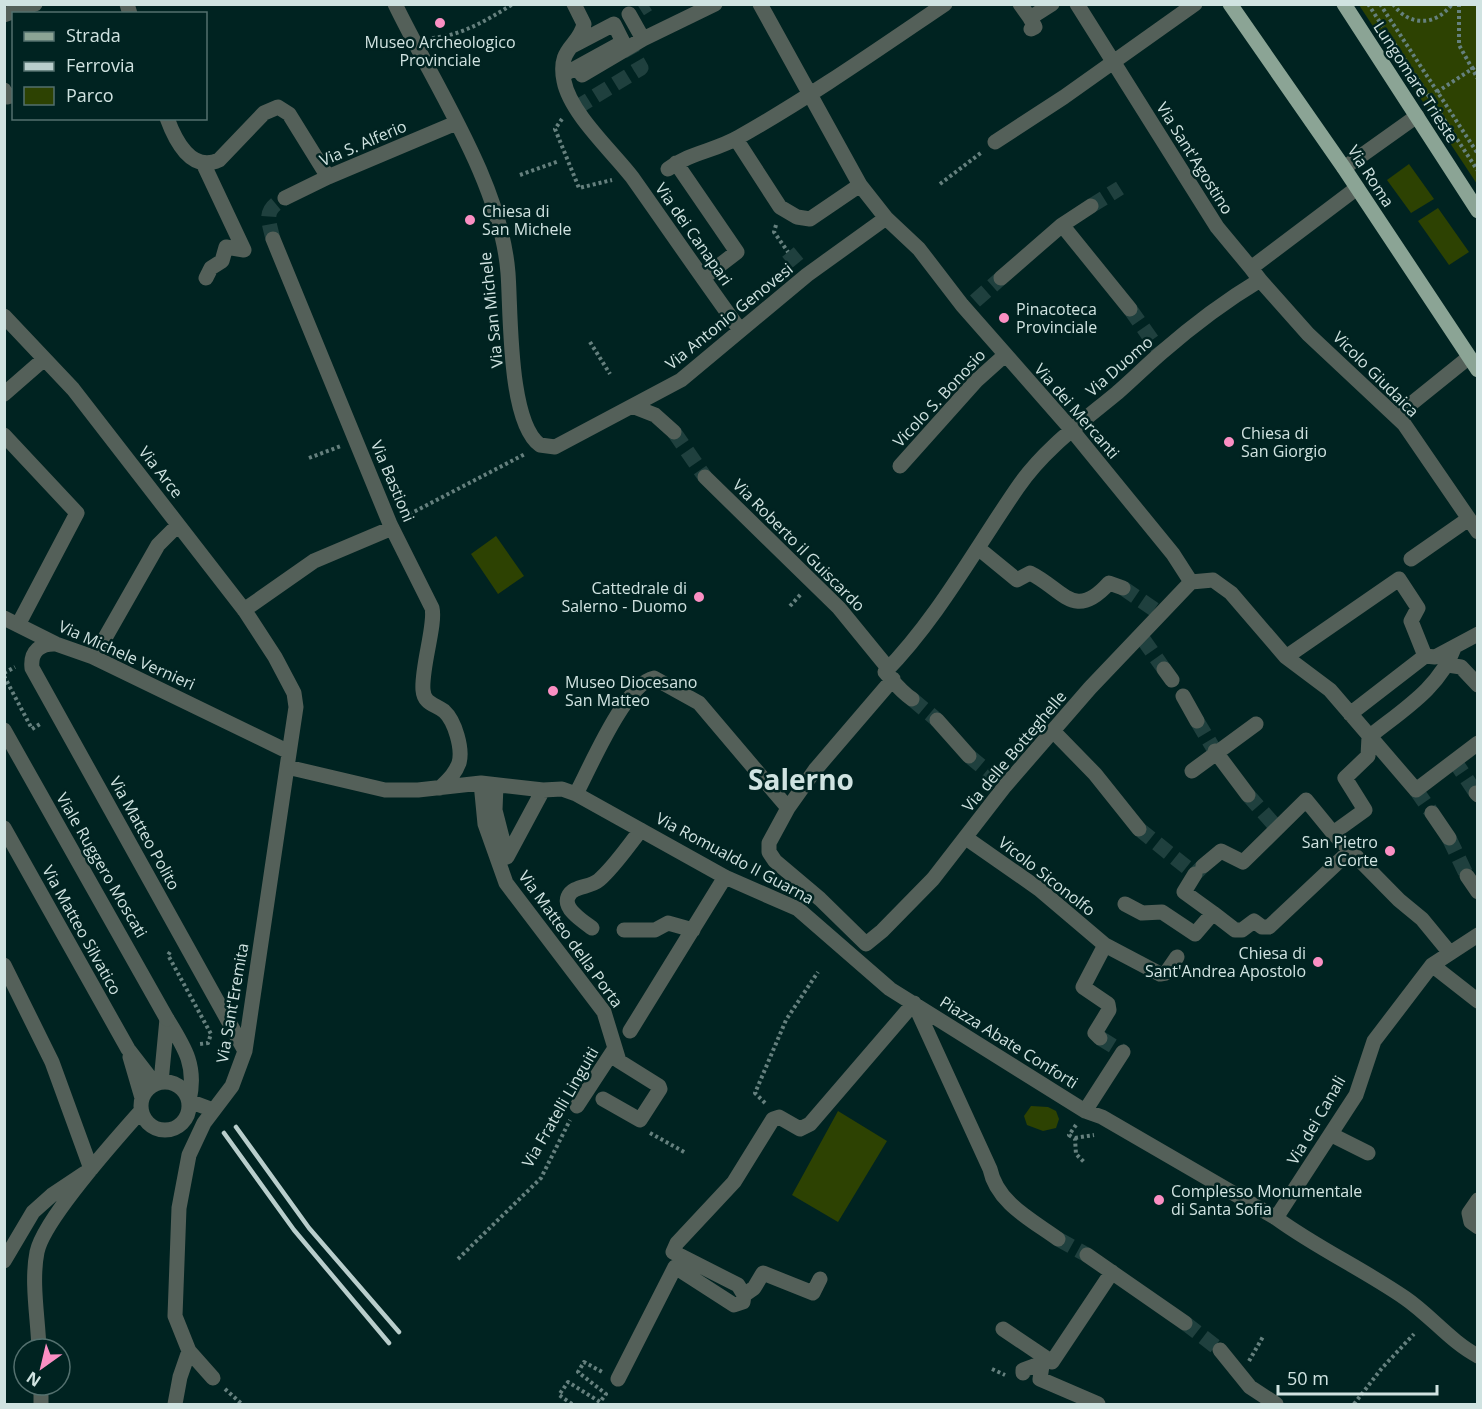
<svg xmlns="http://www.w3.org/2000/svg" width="1482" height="1409" viewBox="0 0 1482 1409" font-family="'Open Sans',sans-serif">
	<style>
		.green { fill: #2d4202 }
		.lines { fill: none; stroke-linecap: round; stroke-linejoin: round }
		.minor-tunnel { stroke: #1f403e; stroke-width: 15; stroke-dasharray: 15 8; stroke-linecap: butt }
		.path { stroke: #65807e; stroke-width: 4; stroke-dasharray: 3 3; stroke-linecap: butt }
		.minor { stroke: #546059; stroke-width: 15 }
		.major { stroke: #8ba495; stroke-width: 15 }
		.rail { stroke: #b9cecc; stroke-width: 4.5 }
		.minor-bridge { stroke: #546059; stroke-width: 15 }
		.poi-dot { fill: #fb8fc3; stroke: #002321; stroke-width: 2 }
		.labels { text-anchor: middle; stroke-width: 5; stroke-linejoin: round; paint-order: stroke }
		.poi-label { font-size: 16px; fill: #d0e3e1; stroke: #002321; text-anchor: start }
		.street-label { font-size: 16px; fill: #d0e3e1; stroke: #002321 }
		.town-label { font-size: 28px; font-weight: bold; fill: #d0e3e1; stroke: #002321 }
	</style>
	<rect width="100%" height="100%" fill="#002321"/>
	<path class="green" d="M1359,5H1477V184Z
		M1409,164L1434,199L1411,213L1387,180Z
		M1438,208L1469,252L1449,265L1418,221Z
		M496,536L524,576L498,594L471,554Z
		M1031,1106L1048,1107L1056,1111L1059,1119L1056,1128L1043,1131L1027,1125L1024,1116Z
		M838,1111L887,1141L838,1222L792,1195Z"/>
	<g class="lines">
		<path class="minor-tunnel" d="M640,9L648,4
			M576,108L641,68L629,47
			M1091,206L1120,188
			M273,239C268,218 263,210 285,198
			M788,252L807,275
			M975,301L1001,278
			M1130,309L1161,353
			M674,432L705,477
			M1123,588L1155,610
			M1143,639L1164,669
			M912,699L937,720
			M1197,721L1215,751
			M969,756L1005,786
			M1454,760L1476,793
			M1416,790L1432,813
			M1248,795L1277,828
			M1139,829L1195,874L1203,866
			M1449,838L1467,876
			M1100,1038L1123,1052
			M1058,1239L1087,1255
			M1185,1323L1220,1350"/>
		<path class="path" d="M1368,4L1478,171
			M1380,4L1478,154
			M1393,4C1409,27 1436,26 1452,4
			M1459,4V45L1478,79
			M432,38C463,35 487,20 513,4
			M1437,92L1478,65
			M562,119L555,129L579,188L612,180
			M520,175L559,161
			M940,184L982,152
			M776,225L774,232L788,252
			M590,342L610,374
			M309,458L341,446
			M404,517L525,454
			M790,606L802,593
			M4,673L15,667
			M4,676L32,729L40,724L39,722
			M170,952L168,955L211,1034L208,1043L200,1044
			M765,1103L755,1093L786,1020L818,972
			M1076,1125L1069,1135L1075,1139L1076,1154L1085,1163
			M650,1133L686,1153
			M1075,1138L1094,1135
			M458,1259L541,1178L570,1120
			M1249,1361L1264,1335
			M992,1369L1005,1375
			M225,1389L242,1404
			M572,1404L559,1395L568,1382L600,1402L606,1394L578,1372L584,1362L604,1373
			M1354,1404L1382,1368L1414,1334"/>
		<path class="minor" d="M127,4L130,14
			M395,4C434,85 501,183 508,273C511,312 508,422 540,445L555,447L681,380L807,275L886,218
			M574,4L584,24C579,47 557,47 564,81C570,113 612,151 632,177C668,228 703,279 740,330
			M760,4L860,185L886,218L919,249L962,305L1071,429L1173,554L1191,582
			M1020,4L1030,18
			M1077,4L1217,227L1251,268
			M629,14L643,39
			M4,15L35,4
			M1031,29L1035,27L1030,18L1052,4
			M563,75L623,42L614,24L572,46
			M582,75L643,39L715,4
			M4,90L7,97L14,95
			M167,118C175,140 191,173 219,160L264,113L278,107L289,114L328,177
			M736,139L780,207L797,217L810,219L860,185
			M995,142L1064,97L1195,4
			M203,163L244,250
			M676,163L737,252L703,278
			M1344,168L1417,116
			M668,169C691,152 715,151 739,137C810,97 877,50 945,4
			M285,198L328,177L456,123
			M1062,225L1130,309
			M273,239L390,524L432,608C436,624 421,668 423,690C424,704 435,704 444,711C455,721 463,749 459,763C455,774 448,780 440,788
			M206,278L211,268L222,261L226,247L244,250
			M1001,278L1062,225L1091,206
			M1260,280L1308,334L1404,424L1478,532
			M4,316L73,389L245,611L275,657L294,693L296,707L287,767L385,790H418L481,783L543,790L562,789L576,794L725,877L798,909L890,989L1085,1111L1102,1117L1276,1218C1317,1248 1363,1269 1405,1298C1430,1315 1451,1342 1478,1356
			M4,394L43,360
			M632,406L655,415L674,432
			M1396,416L1468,358
			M4,435L77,513L18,625
			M900,466L976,381L1005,355
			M705,477L839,608L888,668
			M978,548L1017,580L1030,573C1063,589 1074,622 1109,583L1123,588
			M1411,559L1467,520
			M1191,582L1213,580L1231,593L1286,657L1330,690L1416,790L1478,743
			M244,610L314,561L392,528
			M4,618L56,644L93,657L289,752
			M56,644C41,643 30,651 32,668L245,1051
			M101,645L158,545L178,525
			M1286,657L1399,579L1418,608L1411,621L1425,656
			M1448,665L1461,667L1478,685
			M1164,669L1172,680
			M893,679L815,770L788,808L769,843V852L775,861L820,899L866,944L882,931L933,879L1005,786L1090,688L1191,582
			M1183,696L1197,721
			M912,699C900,691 894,682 885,672C938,618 975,549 1018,487C1044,449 1082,422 1117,393C1132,380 1146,366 1161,353C1192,326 1225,301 1260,280L1251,268L1357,188
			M1350,714L1425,656L1435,657L1478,634
			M937,720L969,756
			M1054,732L1095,774L1139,829
			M1215,751L1248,795
			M1192,771L1256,724
			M481,783L485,824L506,883L604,1012L619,1061L659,1086L660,1089L640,1120L603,1099
			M496,785L495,810L507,857L543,790
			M1476,793L1478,795
			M576,794C590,768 625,684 654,678L699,703L788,808
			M1432,813L1449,838
			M4,828L128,1049L155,1084
			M1333,833L1399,900L1422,919L1450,953
			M966,838L1039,889L1105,945L1160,974L1166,973L1177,957
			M1203,866L1221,851L1243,862L1306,800L1333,833L1365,810L1345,778L1368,756L1369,737C1401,711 1440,688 1454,648
			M1195,874L1184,892L1213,913
			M1467,876L1478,892
			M1125,904L1142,913L1162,912L1195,934L1213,913L1235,930H1242L1254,921L1262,927H1269L1352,849
			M592,928C584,922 563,909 568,897C573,885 590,888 599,880C615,866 628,846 641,830
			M624,930H655L668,923L693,930
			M4,965L52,1062L91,1169L52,1195L33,1212L4,1261
			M1432,965L1478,1001
			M914,1003L990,1169C997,1203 1032,1220 1058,1239
			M167,1019C185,1048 197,1066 189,1101L213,1110
			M630,1031L725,877
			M1100,1038L1095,1033L1109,1010L1108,1004L1083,987L1105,945
			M130,1057L142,1098
			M161,1082L167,1019
			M141 1106a24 24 0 1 1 48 0a24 24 0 1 1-48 0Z
			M577,1106L615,1048
			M1085,1111L1123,1052
			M1332,1135L1368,1153
			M1478,1200L1469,1213L1471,1222L1478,1227
			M1276,1218L1356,1095L1374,1041L1432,965L1478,935
			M1087,1255L1185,1323
			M744,1295L754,1288L763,1273L813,1293L820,1279
			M1003,1329L1052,1362
			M39,1349C38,1318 31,1282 37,1252C44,1219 117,1138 141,1111
			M1220,1350L1250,1387L1276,1404
			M1052,1362L1112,1272
			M1052,1362L1043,1359L1040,1379L1098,1404
			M1023,1373V1370L1042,1363
			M213,1378L189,1351L175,1316L179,1208L189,1155L204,1123L232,1086L245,1051L287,767
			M618,1379L675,1267L734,1305L743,1302L744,1295L738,1285L673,1252L677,1243L734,1182L773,1119L779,1117L800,1129L810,1124L914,1003
			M41,1385V1404
			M175,1404L180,1377L189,1351"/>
		<path class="major" d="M1230,4L1344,168L1478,370
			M1344,4L1478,211"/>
		<path class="rail" d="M236,1127L309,1228L399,1332
			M224,1133L294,1230L389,1343"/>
		<path class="minor-bridge" d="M4,730L167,1019"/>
	</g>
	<g class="poi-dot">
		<circle cx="440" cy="23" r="6"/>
		<circle cx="470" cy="220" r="6"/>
		<circle cx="1004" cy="318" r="6"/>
		<circle cx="1229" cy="442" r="6"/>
		<circle cx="699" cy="597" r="6"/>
		<circle cx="553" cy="691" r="6"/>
		<circle cx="1390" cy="851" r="6"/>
		<circle cx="1318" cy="962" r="6"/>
		<circle cx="1159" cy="1200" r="6"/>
	</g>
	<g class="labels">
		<g class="poi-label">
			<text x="440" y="48" text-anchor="middle">Museo Archeologico<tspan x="440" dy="18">Provinciale</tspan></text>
			<text x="482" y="217">Chiesa di<tspan x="482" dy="18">San Michele</tspan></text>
			<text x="1016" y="315">Pinacoteca<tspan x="1016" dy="18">Provinciale</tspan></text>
			<text x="1241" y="439">Chiesa di<tspan x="1241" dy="18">San Giorgio</tspan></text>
			<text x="687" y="594" text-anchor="end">Cattedrale di<tspan x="687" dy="18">Salerno - Duomo</tspan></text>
			<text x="565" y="688">Museo Diocesano<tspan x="565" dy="18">San Matteo</tspan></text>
			<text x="1378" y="848" text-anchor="end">San Pietro<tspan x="1378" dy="18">a Corte</tspan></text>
			<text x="1306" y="959" text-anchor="end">Chiesa di<tspan x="1306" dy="18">Sant'Andrea Apostolo</tspan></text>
			<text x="1171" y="1197">Complesso Monumentale<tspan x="1171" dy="18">di Santa Sofia</tspan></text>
		</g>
		<g class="street-label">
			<text transform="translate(1416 82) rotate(57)" y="6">Lungomare Trieste</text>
			<text transform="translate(363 143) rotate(-23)" y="6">Via S. Alferio</text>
			<text transform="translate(1195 158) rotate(58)" y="6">Via Sant'Agostino</text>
			<text transform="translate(1371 176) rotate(57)" y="6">Via Roma</text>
			<text transform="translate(694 234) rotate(55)" y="6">Via dei Canapari</text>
			<text transform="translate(491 310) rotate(-96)" y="6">Via San Michele</text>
			<text transform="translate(729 316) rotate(-39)" y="6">Via Antonio Genovesi</text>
			<text transform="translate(1119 366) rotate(-41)" y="6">Via Duomo</text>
			<text transform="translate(1376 374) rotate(45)" y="6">Vicolo Giudaica</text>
			<text transform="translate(939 398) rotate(-47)" y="6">Vicolo S. Bonosio</text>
			<text transform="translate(1077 411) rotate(49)" y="6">Via dei Mercanti</text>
			<text transform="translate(161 472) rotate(52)" y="6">Via Arce</text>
			<text transform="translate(393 481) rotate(67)" y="6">Via Bastioni</text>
			<text transform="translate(799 545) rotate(45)" y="6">Via Roberto il Guiscardo</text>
			<text transform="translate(127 655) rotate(24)" y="6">Via Michele Vernieri</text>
			<text transform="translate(1014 751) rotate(-50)" y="6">Via delle Botteghelle</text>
			<text transform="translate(145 833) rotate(61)" y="6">Via Matteo Polito</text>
			<text transform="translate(735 858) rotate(28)" y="6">Via Romualdo II Guarna</text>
			<text transform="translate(102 865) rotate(60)" y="6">Viale Ruggero Moscati</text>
			<text transform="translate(1047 876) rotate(38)" y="6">Vicolo Siconolfo</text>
			<text transform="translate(82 930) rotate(61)" y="6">Via Matteo Silvatico</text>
			<text transform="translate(571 939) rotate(54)" y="6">Via Matteo della Porta</text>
			<text transform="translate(232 1003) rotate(-80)" y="6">Via Sant'Eremita</text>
			<text transform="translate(1009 1042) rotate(32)" y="6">Piazza Abate Conforti</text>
			<text transform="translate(560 1107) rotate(-60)" y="6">Via Fratelli Linguiti</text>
			<text transform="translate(1316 1120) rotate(-60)" y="6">Via dei Canali</text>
		</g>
		<g class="town-label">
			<text x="801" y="790">Salerno</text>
		</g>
	</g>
	<rect width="1482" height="1409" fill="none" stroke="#d0e3e1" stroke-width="12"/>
	<rect x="12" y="12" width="195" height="108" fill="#002321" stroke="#53706e" stroke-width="1.5"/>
	<rect x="24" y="32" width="30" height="9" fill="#8ba495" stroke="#53706e" stroke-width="1.5"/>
	<text x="66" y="42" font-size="18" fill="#d0e3e1">Strada</text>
	<rect x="24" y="62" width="30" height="9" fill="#b9cecc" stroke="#53706e" stroke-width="1.5"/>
	<text x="66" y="72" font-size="18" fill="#d0e3e1">Ferrovia</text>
	<rect x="24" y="87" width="30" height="18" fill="#2d4202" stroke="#53706e" stroke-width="1.5"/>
	<text x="66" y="102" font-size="18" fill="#d0e3e1">Parco</text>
	<g transform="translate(42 1367) rotate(214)"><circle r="28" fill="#002321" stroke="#53706e" stroke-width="1.5"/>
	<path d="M0-4.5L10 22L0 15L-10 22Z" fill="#fb8fc3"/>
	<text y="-9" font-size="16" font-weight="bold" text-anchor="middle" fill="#d0e3e1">N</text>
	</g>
	<path d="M1278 1385v9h159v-9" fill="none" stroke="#d0e3e1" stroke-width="3"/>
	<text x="1287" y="1385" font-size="18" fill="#d0e3e1" stroke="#002321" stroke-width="4.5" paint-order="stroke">50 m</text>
</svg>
